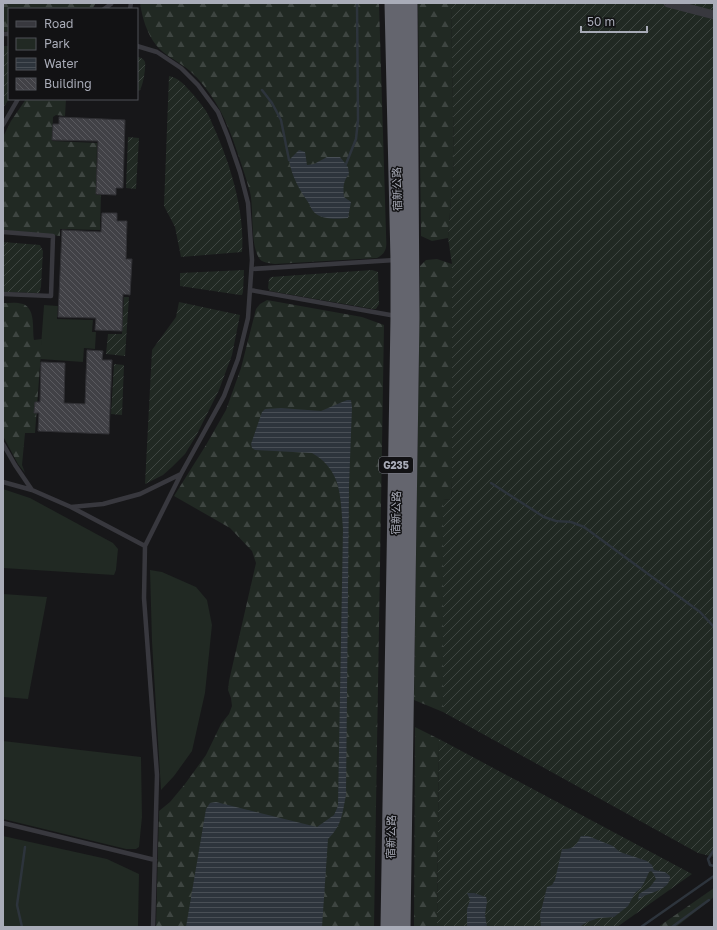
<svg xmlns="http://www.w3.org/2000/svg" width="717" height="930" viewBox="0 0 717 930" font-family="'Golos Text','Noto Sans SC',sans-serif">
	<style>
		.green { fill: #212923 }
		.forest { fill: url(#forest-firs) }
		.garden { fill: url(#garden-furrows) }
		.water { fill: url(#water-rules) }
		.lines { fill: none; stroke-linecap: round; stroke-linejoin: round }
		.stream { stroke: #2d343c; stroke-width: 2.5 }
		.building { fill: url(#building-back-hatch); stroke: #313135 }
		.lane { stroke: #38383e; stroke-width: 4.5 }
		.street { stroke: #38383e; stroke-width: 9 }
		.highway { stroke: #64656e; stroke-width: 17 }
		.labels { text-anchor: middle; stroke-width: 3; stroke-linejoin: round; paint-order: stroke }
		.shield { fill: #121214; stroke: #7c7e87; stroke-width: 1 }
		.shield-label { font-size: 10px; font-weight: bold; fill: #a9acb8 }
		.street-label { font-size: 11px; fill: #a9acb8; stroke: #121214 }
	</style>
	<defs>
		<pattern id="forest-firs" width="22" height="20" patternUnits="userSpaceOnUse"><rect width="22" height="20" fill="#212923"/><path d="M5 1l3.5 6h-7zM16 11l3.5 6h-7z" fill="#3e4541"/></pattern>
		<pattern id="garden-furrows" width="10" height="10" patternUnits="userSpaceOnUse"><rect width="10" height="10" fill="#212923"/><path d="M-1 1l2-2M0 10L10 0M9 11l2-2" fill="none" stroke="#3e4541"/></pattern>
		<pattern id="water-rules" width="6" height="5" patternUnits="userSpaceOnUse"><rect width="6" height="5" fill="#2d343c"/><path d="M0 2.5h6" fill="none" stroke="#494f56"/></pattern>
		<pattern id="building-back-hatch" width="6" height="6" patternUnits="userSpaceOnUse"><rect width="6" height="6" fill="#414146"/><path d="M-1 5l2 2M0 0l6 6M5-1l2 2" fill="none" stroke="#5a5a5f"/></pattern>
	</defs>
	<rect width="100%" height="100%" fill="#171719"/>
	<path class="green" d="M44,305L58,306L57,319L93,320L92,332H96L95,349L84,348L83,362L40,359Z
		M3,489L30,498L113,543L118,549L116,570L114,575L3,568Z
		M150,570L162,572L196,587L207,600L212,625L205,693L192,751L174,776L161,790L152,642Z
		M3,594L47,597L28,699L3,697Z
		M3,741L141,757L142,817L139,847L136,849H126L3,819Z
		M3,836L107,859L139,874L138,927H3Z"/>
	<path class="forest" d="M3,3H96L92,9H9V32L3,31Z
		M140,3H379L386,233C386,244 389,252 377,258L275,264C269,263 262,263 259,258C250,244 254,209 250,192C245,174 239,157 233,140C224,114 210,89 190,71C180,62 165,56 156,45C147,34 142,17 140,3Z
		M418,3H451L454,160L448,238L432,241L421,236Z
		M26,99H66L65,116L56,115L53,117L52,141L97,143L96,195H101L100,230L60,229V236L3,230V137L11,121Z
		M437,259L452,264V481L451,499L443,500V712L414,700L420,266L426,260Z
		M267,300L362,317L384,325L374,927H156L159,811L170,802L185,784L206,755L221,724L229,714L232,706L231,698L228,690L229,681L256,563L252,551L230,528L174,496L206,445L226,410L241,368L256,309L260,304Z
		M3,303C9,303 17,302 23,304C36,309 32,329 34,340L42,339L35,433H25L22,465L25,473L18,464L3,436Z
		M415,727L439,739L437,927H414Z
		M714,888V897L676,927H658Z"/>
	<path class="garden" d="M451,3H714V857L698,853L443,712V500L451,499L452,481V264L448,238L454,160Z
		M3,46H9V99L3,108Z
		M137,57C140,57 144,59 145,62C146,68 143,85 140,90L137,91Z
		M169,76C178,78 183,83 189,90C195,96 201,104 206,111C210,117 212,124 215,130C231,166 245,213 242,252L181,257L175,227L164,206Z
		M128,137L139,138L136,189L126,188Z
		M3,242L40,245L43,251L41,287L39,293L3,292Z
		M244,270L243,292L242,295H240L180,286V273Z
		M372,270L378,272L379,304L376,309H373L270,291L268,288L269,279L271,277Z
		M124,297H129L125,356L106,354L108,334H122Z
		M179,302L240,315L232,355L219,390L196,436L185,454L172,467L163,475L145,484L152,350L176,317Z
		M114,364L124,365L122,415L111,414Z
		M439,739L692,874L617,927H437Z"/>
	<path class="water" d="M299,150L305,152L307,165L314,164L327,157H340L348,167L349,174C343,181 343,188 344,197L351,202L348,218C339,219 322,220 315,213C312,211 310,205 308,202C299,189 292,177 289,160Z
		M347,400H351L352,407L349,486L346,795C342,815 342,825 328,839L322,927H186L206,809L210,803L216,802L317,827L334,815L338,806L343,529C340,498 343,471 312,453L255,450L252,448L251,444L262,412L265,409L281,408L321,411Z
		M581,836H588L613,846L620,852L647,861L652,865L654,870L665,872L670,876C670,892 648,891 638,900L639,894L650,887L656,879L653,873L651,871L649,872L644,883L641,888L635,893L628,906L614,917L599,918L587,922L581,926L541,927L540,915L547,887L552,885L555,880L562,849C574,849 576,846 581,836Z
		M467,893H474L486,897L487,901L485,915L487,927H467V909L470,900Z"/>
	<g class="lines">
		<path class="stream" d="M262,90L272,103L281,120L289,160
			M346,164L356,139L358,120L357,3
			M491,483L544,517L556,521L571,522L584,527L700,612L714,627
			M714,850L708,859L710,865L714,866
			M22,927L17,905L25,847
			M641,927L714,876
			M672,927L709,900"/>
	</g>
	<path class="building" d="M59,117L125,120L123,188H116V195L96,194L98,141L52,140L53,124H59Z
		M102,213H117V221H127L126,259H132L130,295L123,294L122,331L95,330L96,318L58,317L62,230L101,232Z
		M87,350L103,351L102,360H112L109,434L38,431L39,413H34L35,402H40L41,362L65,363L64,403L85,404Z"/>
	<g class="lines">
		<path class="lane" d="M104,9L111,4
			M130,9L131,3
			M3,34H9
			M137,46L157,52L181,68L198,85L218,112L228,137L240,172L248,203L252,260L248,318L238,359L224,396L181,474L145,546L144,598L157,775L153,927
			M3,125L18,99
			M3,232L53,236L51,296L3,294
			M252,269L395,260
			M250,290L396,316
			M3,444L15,465L32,490
			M3,482L32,490L71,507L145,546
			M71,507L103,504L140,494L181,474
			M3,823L155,860"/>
		<path class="street" d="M668,3L714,15"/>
		<path class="highway" d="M389,927L399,317V260L393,3
			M402,927L411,317L409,3"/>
	</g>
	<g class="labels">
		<rect class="shield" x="379" y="457" width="34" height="16" rx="3"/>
		<g class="shield-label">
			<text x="396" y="469">G235</text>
		</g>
		<g class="street-label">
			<text transform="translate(397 189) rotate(-91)" y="4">宿新公路</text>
			<text transform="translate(396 513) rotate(-89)" y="4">宿新公路</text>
			<text transform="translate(391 837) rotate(-89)" y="4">宿新公路</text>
		</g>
	</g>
	<rect width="717" height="930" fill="none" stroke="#a9acb8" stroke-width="8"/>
	<rect x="8" y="8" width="130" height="92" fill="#121214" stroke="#4e5056"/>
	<rect x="16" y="21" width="20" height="6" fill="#38383e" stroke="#4e5056"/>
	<text x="44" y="28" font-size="12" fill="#a9acb8">Road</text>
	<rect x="16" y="38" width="20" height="12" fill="#212923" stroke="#4e5056"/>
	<text x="44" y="48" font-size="12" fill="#a9acb8">Park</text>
	<rect x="16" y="58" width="20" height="12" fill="url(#water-rules)" stroke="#4e5056"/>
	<text x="44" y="68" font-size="12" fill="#a9acb8">Water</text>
	<rect x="16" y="78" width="20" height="12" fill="url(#building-back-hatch)" stroke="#4e5056"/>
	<text x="44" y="88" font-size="12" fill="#a9acb8">Building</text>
	<path d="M581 26v6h66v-6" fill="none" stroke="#a9acb8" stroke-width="2"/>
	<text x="587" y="26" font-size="12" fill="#a9acb8" stroke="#121214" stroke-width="3" paint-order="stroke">50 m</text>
</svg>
